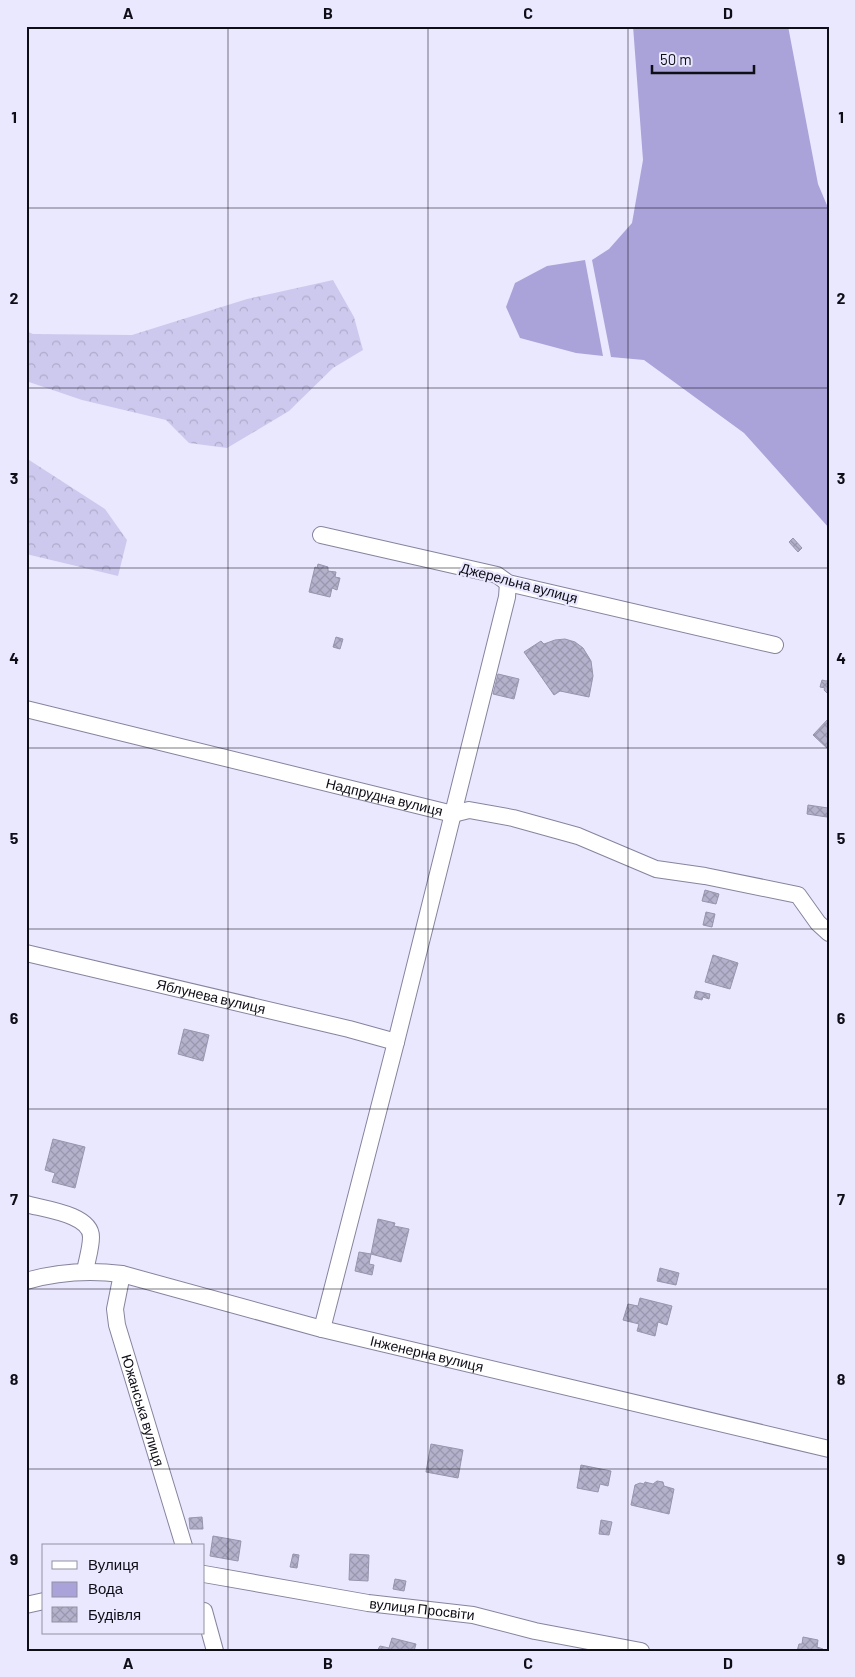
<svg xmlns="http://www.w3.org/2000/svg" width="855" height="1677" viewBox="0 0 855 1677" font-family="Barlow,sans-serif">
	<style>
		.forest { fill: url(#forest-crowns) }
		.water { fill: #aaa3d9 }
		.building { fill: url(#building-cross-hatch); stroke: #9794ae }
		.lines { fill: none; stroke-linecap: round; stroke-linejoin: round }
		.minor-casing { stroke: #86849d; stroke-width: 18 }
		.minor { stroke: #fff; stroke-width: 16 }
		.grid { fill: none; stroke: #0f0e17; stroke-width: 1; stroke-opacity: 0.55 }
		.labels { text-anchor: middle; stroke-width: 4.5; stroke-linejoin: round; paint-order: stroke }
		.street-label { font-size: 14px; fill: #0f0e17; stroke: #eae8fe }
		.neatline { fill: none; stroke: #0f0e17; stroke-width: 2 }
		.grid-label { font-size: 16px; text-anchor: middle; font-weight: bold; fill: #0f0e17 }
	</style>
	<defs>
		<pattern id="forest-crowns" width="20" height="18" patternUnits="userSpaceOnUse" patternTransform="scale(1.25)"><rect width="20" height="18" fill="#cdc9ee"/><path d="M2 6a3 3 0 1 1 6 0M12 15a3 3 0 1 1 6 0" fill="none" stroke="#afabcb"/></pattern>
		<pattern id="building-cross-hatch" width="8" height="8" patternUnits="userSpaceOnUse" patternTransform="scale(1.25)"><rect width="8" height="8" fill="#b3b1cb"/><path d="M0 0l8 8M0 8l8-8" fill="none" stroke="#9997ae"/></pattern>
	</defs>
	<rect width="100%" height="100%" fill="#eae8fe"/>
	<path class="forest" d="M333,280L354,317L363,350L333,368L289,411L227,448L189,443L166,420L82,400L26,381V331L33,334L132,335L247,299Z
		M26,458L105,509L127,540L118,576L26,554Z"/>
	<path class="water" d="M633,26H788L818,184L829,210V528L744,433L644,360L611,357L592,260L609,249L632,223L643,160Z
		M585,260L603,356L576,353L520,338L506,307L515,283L547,266Z"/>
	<path class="building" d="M793,538L802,548L798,552L789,542Z
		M318,564L328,567V571L336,572L335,577L340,578L337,590L332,588L330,597L309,592L315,567L317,568Z
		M336,637L343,639L340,649L333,647Z
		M565,639L575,642L583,648L591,661L593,676L589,697L560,691L554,695L524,652L541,641L544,644L555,640Z
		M498,674L519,679L514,699L493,694Z
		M822,680L826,681L829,680V695L824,690L825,688L820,687Z
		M829,718V750L813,735Z
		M808,805L828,808L827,817L807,814Z
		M705,890L719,894L716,904L702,901Z
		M706,912L715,914L712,927L703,925Z
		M713,955L738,963L730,989L705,982Z
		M696,991L710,994L709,999L703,997L702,1000L694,998Z
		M184,1029L209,1035L203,1061L178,1054Z
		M53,1139L85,1147L75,1188L52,1182L55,1173L45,1170Z
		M378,1219L395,1223L394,1226L409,1229L401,1262L371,1254Z
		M359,1252L371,1254L369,1264L374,1265L372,1275L355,1271Z
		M660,1268L679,1273L676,1285L657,1281Z
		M640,1298L672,1306L667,1325L658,1322L655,1336L637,1331L639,1324L623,1320L628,1304L638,1306Z
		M431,1444L463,1450L458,1478L426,1472Z
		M581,1465L611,1471L608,1486L600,1484L598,1492L577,1488Z
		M657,1481L663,1482L664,1486L674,1489L669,1514L631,1505L635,1485L640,1483L644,1484L645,1482L653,1484Z
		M202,1517L203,1529H190L189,1518Z
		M601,1520L612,1522L609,1535L599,1534Z
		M213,1536L241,1541L238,1561L210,1556Z
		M293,1554L299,1555L297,1568L290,1567Z
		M350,1554L369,1555L368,1581L349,1580Z
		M395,1579L406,1581L404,1591L393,1589Z
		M803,1637L818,1640L817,1647L823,1649L824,1651H797L799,1644H802Z
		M392,1638L416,1644L414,1651H377L380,1646L389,1648Z"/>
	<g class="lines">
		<g class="minor-casing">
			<g id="minor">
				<path d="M321,535L497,575L508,583L775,645"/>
				<path id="s1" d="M26,709L453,814L469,810L513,818L578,836L656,869L705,876L798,895L818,923L829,933"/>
				<path id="s2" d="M26,953L349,1029L396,1042"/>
				<path d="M26,1204C43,1209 91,1214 91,1237C91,1248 87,1260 85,1271"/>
				<path id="s3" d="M122,1274L115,1309L117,1325L184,1546"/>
				<path id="s4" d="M26,1281C57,1272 90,1270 122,1274L322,1329L829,1449"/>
				<path d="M322,1329L396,1042L507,597L508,583"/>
				<path id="s5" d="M204,1574L368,1603L473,1615L535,1631L641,1651"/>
				<path d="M26,1605L44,1601"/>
				<path d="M204,1611L215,1651"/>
			</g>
		</g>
		<use href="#minor" class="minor"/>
	</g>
	<path class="grid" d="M228,26V1651M428,26V1651M628,26V1651M26,208H829M26,388H829M26,568H829M26,748H829M26,929H829M26,1109H829M26,1289H829M26,1469H829"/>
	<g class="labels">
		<g class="street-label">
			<text transform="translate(519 583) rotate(15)" y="5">Джерельна вулиця</text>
			<text dy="5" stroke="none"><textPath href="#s1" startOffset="369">Надпрудна вулиця</textPath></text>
			<text dy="5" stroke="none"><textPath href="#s2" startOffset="190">Яблунева вулиця</textPath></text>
			<text dy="5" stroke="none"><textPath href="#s4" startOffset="412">Інженерна вулиця</textPath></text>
			<text dy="5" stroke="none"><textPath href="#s3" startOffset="141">Южанська вулиця</textPath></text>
			<text dy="5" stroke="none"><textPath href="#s5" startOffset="221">вулиця Просвіти</textPath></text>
		</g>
	</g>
	<rect width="855" height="1677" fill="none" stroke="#eae8fe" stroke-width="55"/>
	<rect x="42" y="1544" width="162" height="90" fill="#eae8fe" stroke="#9291a2"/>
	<rect x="52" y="1561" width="25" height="8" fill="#ffffff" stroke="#9291a2"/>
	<text x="88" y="1570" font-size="15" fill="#0f0e17">Вулиця</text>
	<rect x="52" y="1582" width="25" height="15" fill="#aaa3d9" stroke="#9291a2"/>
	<text x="88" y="1594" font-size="15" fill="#0f0e17">Вода</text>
	<rect x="52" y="1607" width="25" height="15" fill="url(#building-cross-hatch)" stroke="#9291a2"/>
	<text x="88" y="1620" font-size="15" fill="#0f0e17">Будівля</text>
	<path d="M652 65v8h102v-8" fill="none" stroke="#0f0e17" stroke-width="2.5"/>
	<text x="660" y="65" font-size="15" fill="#0f0e17" stroke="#eae8fe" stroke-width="4" paint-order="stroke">50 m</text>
	<rect x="28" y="28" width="800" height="1622" class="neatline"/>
	<g class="grid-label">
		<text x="128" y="19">A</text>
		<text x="328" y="19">B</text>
		<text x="528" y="19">C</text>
		<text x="728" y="19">D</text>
		<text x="14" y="123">1</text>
		<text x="841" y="123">1</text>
		<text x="14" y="304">2</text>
		<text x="841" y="304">2</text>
		<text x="14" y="484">3</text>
		<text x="841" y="484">3</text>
		<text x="14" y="664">4</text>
		<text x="841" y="664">4</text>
		<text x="14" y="844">5</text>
		<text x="841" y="844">5</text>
		<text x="14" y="1024">6</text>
		<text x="841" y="1024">6</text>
		<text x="14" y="1205">7</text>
		<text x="841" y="1205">7</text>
		<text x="14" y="1385">8</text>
		<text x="841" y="1385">8</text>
		<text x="14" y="1565">9</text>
		<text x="841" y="1565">9</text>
		<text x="128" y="1669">A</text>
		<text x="328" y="1669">B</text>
		<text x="528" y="1669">C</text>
		<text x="728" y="1669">D</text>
	</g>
</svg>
